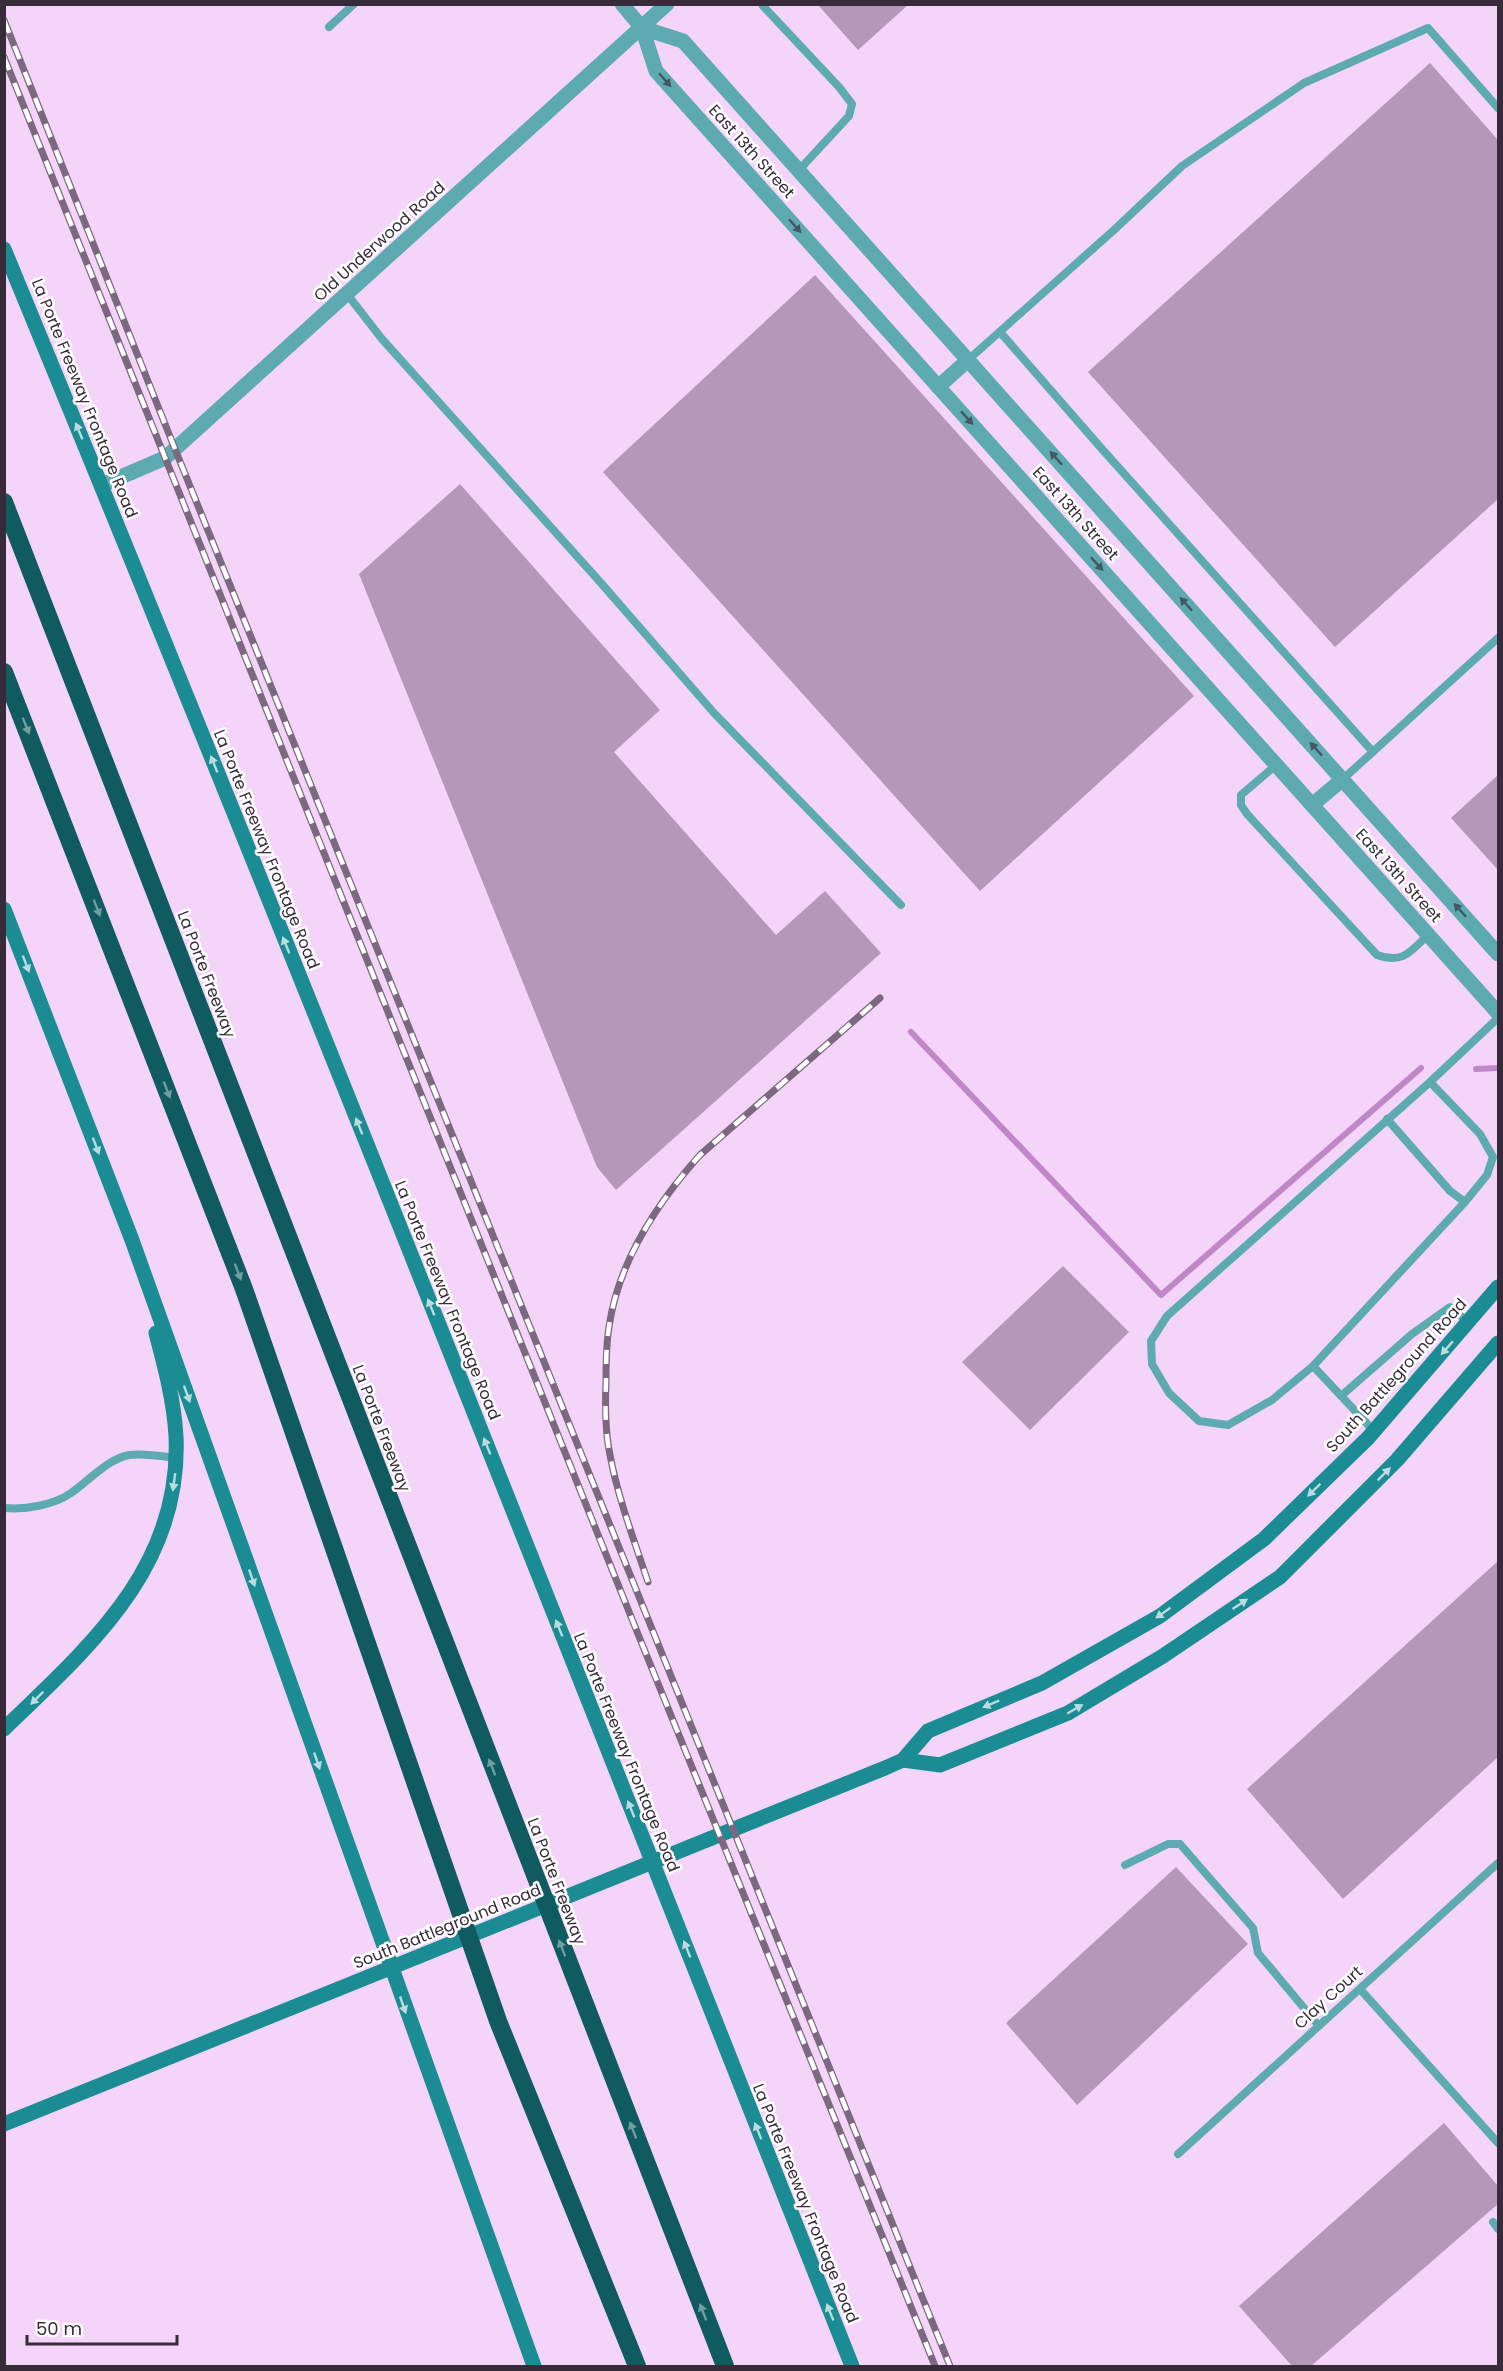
<svg xmlns="http://www.w3.org/2000/svg" width="1503" height="2371" viewBox="0 0 1503 2371" font-family="Poppins,sans-serif">
	<style>
		.lines { fill: none; stroke-linecap: round; stroke-linejoin: round }
		.stream { stroke: #bf87c8; stroke-width: 6 }
		.building { fill: #b597ba }
		.service { stroke: #5dabb1; stroke-width: 8 }
		.minor { stroke: #5dabb1; stroke-width: 15 }
		.secondary { stroke: #1b8c93; stroke-width: 15 }
		.motorway { stroke: #0f5b60; stroke-width: 18 }
		.rail-casing { stroke: #7b697f; stroke-width: 7 }
		.rail { stroke: #fff; stroke-width: 4.5; stroke-dasharray: 14; stroke-linecap: butt }
		.oneway { fill: #445863 }
		.oneway2 { fill: #bbdcdf }
		.oneway3 { fill: #6f9da0 }
		.labels { text-anchor: middle; stroke-width: 5; stroke-linejoin: round; paint-order: stroke }
		.street-label { font-size: 16px; fill: #372b39; stroke: #fff }
	</style>
	<rect width="100%" height="100%" fill="#f4d5f9"/>
	<g class="lines">
		<path class="stream" d="M911,1032L1161,1295L1421,1068
			M1476,1069L1498,1068"/>
	</g>
	<path class="building" d="M818,5H908L858,50Z
		M1430,63L1498,140V499L1335,647L1088,372Z
		M815,275L1194,696L980,891L603,472Z
		M460,484L660,710L614,752L776,935L825,891L881,953L616,1190L597,1167L359,574Z
		M1498,775V870L1451,818Z
		M1063,1266L1129,1332L1030,1430L962,1362Z
		M1498,1561V1757L1343,1899L1247,1789Z
		M1176,1867L1248,1944L1077,2105L1006,2023Z
		M1444,2123L1498,2186V2204L1311,2366H1292L1239,2306Z"/>
	<g class="lines">
		<path class="service" d="M763,6L839,87L852,104L849,116L799,170
			M329,27L354,4
			M347,294L382,339L601,583L714,713L901,905
			M1000,332L1102,449L1373,752
			M968,360L1114,230L1182,166L1304,83L1428,28L1498,108
			M1276,765L1241,795V805L1247,814L1377,955C1403,964 1410,952 1428,935
			M1343,779L1498,638
			M1430,1082L1498,1018
			M1387,1119L1450,1191L1465,1202
			M1313,1366L1272,1400L1228,1425L1199,1421L1169,1393L1152,1364L1151,1341L1167,1316L1430,1082L1480,1134L1493,1157L1487,1175L1465,1202L1313,1366L1374,1431
			M1341,1396L1412,1334L1450,1307L1468,1322
			M4,1508C25,1510 54,1505 71,1493C90,1480 106,1460 129,1455C144,1453 161,1456 176,1458
			M1125,1865L1168,1844H1180L1253,1928L1258,1953L1319,2026
			M1360,1989L1498,2143
			M1178,2154L1498,1863
			M1493,2222L1498,2229"/>
		<path class="minor" d="M622,4L642,28L656,71L1498,1013
			M642,28L683,41L1498,954
			M938,387L968,360
			M102,485L165,458L667,4
			M1312,805L1343,779"/>
		<path class="secondary" d="M4,249C294,952 572,1660 852,2366
			M4,909L132,1240L534,2366
			M4,1729C90,1646 182,1567 176,1436C174,1401 165,1367 156,1333
			M903,1760L940,1765L1068,1713L1163,1656L1280,1577L1397,1460L1498,1343
			M4,2124L885,1768L903,1760L928,1731L1042,1683L1160,1616L1264,1539L1368,1438L1498,1287"/>
		<path class="motorway" d="M4,502L725,2366
			M4,672L244,1289L498,2021L637,2366"/>
		<g class="rail-casing">
			<path id="rail" d="M4,20L175,449L950,2366
				M4,57L640,1639L935,2366
				M648,1582C634,1540 618,1498 610,1455C605,1431 605,1406 606,1382C606,1364 606,1345 609,1327C618,1263 657,1203 700,1155L880,998"/>
		</g>
		<use href="#rail" class="rail"/>
	</g>
	<defs><path id="oneway-solid" d="M-6-.8H1V-3.2L6.5 0L1 3.2V.8H-6Z" transform="scale(1.5)"/></defs>
	<g class="oneway">
		<use href="#oneway-solid" transform="translate(665 80) rotate(48)"/>
		<use href="#oneway-solid" transform="translate(795 226) rotate(48)"/>
		<use href="#oneway-solid" transform="translate(967 418) rotate(48)"/>
		<use href="#oneway-solid" transform="translate(1056 458) rotate(-132)"/>
		<use href="#oneway-solid" transform="translate(1097 564) rotate(48)"/>
		<use href="#oneway-solid" transform="translate(1186 604) rotate(-132)"/>
		<use href="#oneway-solid" transform="translate(1316 749) rotate(-132)"/>
		<use href="#oneway-solid" transform="translate(1460 910) rotate(-132)"/>
	</g>
	<g class="oneway2">
		<use href="#oneway-solid" transform="translate(79 431) rotate(-112)"/>
		<use href="#oneway-solid" transform="translate(214 764) rotate(-112)"/>
		<use href="#oneway-solid" transform="translate(286 945) rotate(-112)"/>
		<use href="#oneway-solid" transform="translate(26 964) rotate(69)"/>
		<use href="#oneway-solid" transform="translate(359 1126) rotate(-112)"/>
		<use href="#oneway-solid" transform="translate(96 1146) rotate(69)"/>
		<use href="#oneway-solid" transform="translate(431 1307) rotate(-112)"/>
		<use href="#oneway-solid" transform="translate(1447 1348) rotate(131)"/>
		<use href="#oneway-solid" transform="translate(187 1394) rotate(70)"/>
		<use href="#oneway-solid" transform="translate(487 1446) rotate(-112)"/>
		<use href="#oneway-solid" transform="translate(1384 1474) rotate(-45)"/>
		<use href="#oneway-solid" transform="translate(174 1482) rotate(98)"/>
		<use href="#oneway-solid" transform="translate(1314 1490) rotate(136)"/>
		<use href="#oneway-solid" transform="translate(252 1578) rotate(71)"/>
		<use href="#oneway-solid" transform="translate(1240 1604) rotate(-34)"/>
		<use href="#oneway-solid" transform="translate(1163 1613) rotate(145)"/>
		<use href="#oneway-solid" transform="translate(559 1628) rotate(-112)"/>
		<use href="#oneway-solid" transform="translate(37 1698) rotate(135)"/>
		<use href="#oneway-solid" transform="translate(991 1704) rotate(157)"/>
		<use href="#oneway-solid" transform="translate(1075 1709) rotate(-30)"/>
		<use href="#oneway-solid" transform="translate(317 1761) rotate(71)"/>
		<use href="#oneway-solid" transform="translate(631 1809) rotate(-112)"/>
		<use href="#oneway-solid" transform="translate(687 1949) rotate(-112)"/>
		<use href="#oneway-solid" transform="translate(403 2005) rotate(71)"/>
		<use href="#oneway-solid" transform="translate(758 2131) rotate(-112)"/>
		<use href="#oneway-solid" transform="translate(830 2312) rotate(-112)"/>
	</g>
	<g class="oneway3">
		<use href="#oneway-solid" transform="translate(26 726) rotate(69)"/>
		<use href="#oneway-solid" transform="translate(97 908) rotate(69)"/>
		<use href="#oneway-solid" transform="translate(167 1090) rotate(69)"/>
		<use href="#oneway-solid" transform="translate(238 1272) rotate(69)"/>
		<use href="#oneway-solid" transform="translate(492 1767) rotate(-111)"/>
		<use href="#oneway-solid" transform="translate(562 1948) rotate(-111)"/>
		<use href="#oneway-solid" transform="translate(633 2130) rotate(-111)"/>
		<use href="#oneway-solid" transform="translate(703 2312) rotate(-111)"/>
	</g>
	<g class="labels">
		<g class="street-label">
			<text transform="translate(752 151) rotate(48)" y="6">East 13th Street</text>
			<text transform="translate(379 241) rotate(-42)" y="6">Old Underwood Road</text>
			<text transform="translate(85 398) rotate(68)" y="6">La Porte Freeway Frontage Road</text>
			<text transform="translate(1076 513) rotate(48)" y="6">East 13th Street</text>
			<text transform="translate(267 849) rotate(68)" y="6">La Porte Freeway Frontage Road</text>
			<text transform="translate(1399 875) rotate(48)" y="6">East 13th Street</text>
			<text transform="translate(207 974) rotate(69)" y="6">La Porte Freeway</text>
			<text transform="translate(448 1300) rotate(68)" y="6">La Porte Freeway Frontage Road</text>
			<text transform="translate(1396 1375) rotate(-48)" y="6">South Battleground Road</text>
			<text transform="translate(382 1428) rotate(69)" y="6">La Porte Freeway</text>
			<text transform="translate(627 1752) rotate(68)" y="6">La Porte Freeway Frontage Road</text>
			<text transform="translate(557 1881) rotate(69)" y="6">La Porte Freeway</text>
			<text transform="translate(447 1926) rotate(-22)" y="6">South Battleground Road</text>
			<text transform="translate(1328 1997) rotate(-42)" y="6">Clay Court</text>
			<text transform="translate(806 2203) rotate(68)" y="6">La Porte Freeway Frontage Road</text>
		</g>
	</g>
	<rect width="1503" height="2371" fill="none" stroke="#372b39" stroke-width="12"/>
	<path d="M27 2335v9h150v-9" fill="none" stroke="#372b39" stroke-width="3"/>
	<text x="36" y="2335" font-size="18" fill="#372b39" stroke="#ffffff" stroke-width="4.5" paint-order="stroke">50 m</text>
</svg>
